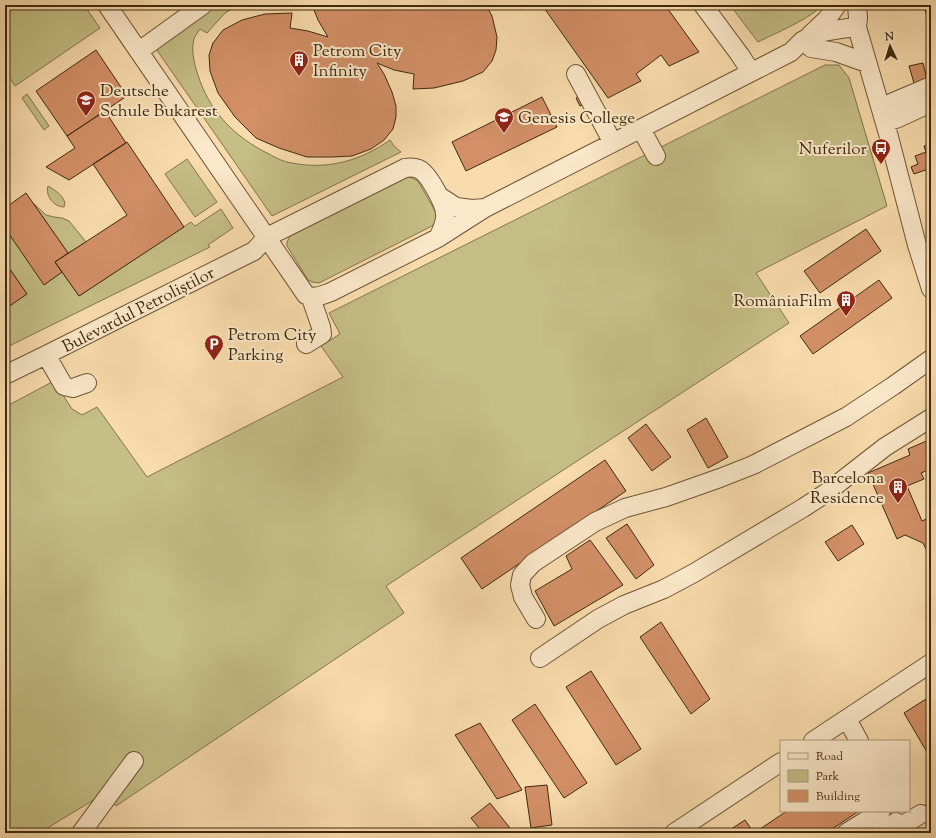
<svg xmlns="http://www.w3.org/2000/svg" width="936" height="838" viewBox="0 0 936 838" font-family="'Sorts Mill Goudy',serif">
	<style>
		.green { fill: #c5be85; stroke: #82744a }
		.building { fill: #d39067; stroke: #3f2a0e }
		.lines { fill: none; stroke-linecap: round; stroke-linejoin: round }
		.minor-casing { stroke: #6e5636; stroke-width: 20 }
		.minor { stroke: #fbe8ca; stroke-width: 18 }
		.labels { text-anchor: middle; stroke-width: 4; stroke-linejoin: round; paint-order: stroke }
		.poi-label { font-size: 17px; fill: #3f2a0e; stroke: #fbe8ca; text-anchor: start }
		.street-label { font-size: 17px; fill: #3f2a0e; stroke: #fbe8ca }
	</style>
	<rect width="100%" height="100%" fill="#f9dcad"/>
	<filter id="stains"><feTurbulence type="fractalNoise" baseFrequency=".005" numOctaves="4"/><feColorMatrix values="0 0 0 0 .2 0 0 0 0 .09 0 0 0 0 .02 0 0 0 .5 -.17"/></filter>
	<radialGradient id="worn" r=".72"><stop offset=".6" stop-color="#630" stop-opacity="0"/><stop offset="1" stop-color="#630" stop-opacity=".3"/></radialGradient>
	<path class="green" d="M7,5H84L100,28L15,86L5,71V6Z
		M212,5H232L234,8L225,13L207,33L200,29C198,32 195,36 194,39C191,49 194,63 197,72C208,110 234,137 269,154C276,158 284,162 292,163C328,170 360,161 390,140L394,146L401,152L272,216L154,46Z
		M730,5H821C815,17 771,35 758,42Z
		M825,65H839L849,78L887,206L756,273L789,323L456,540L386,586L404,613L116,806L107,792L39,833H5V407L52,382L59,389L72,409L82,415L97,407L147,477L343,377L321,346L340,334L329,313Z
		M27,94L49,126L44,130L22,98Z
		M187,159L217,202L195,217L165,174Z
		M407,177L412,178L418,181L435,211C437,217 437,221 432,226L319,283L312,282L308,280L287,246V242L290,236L401,179Z
		M48,186C56,191 62,194 65,203L64,207C54,207 45,196 48,186Z
		M32,202L46,215L54,217L62,218L69,221L86,242L68,253Z
		M221,209L233,228L208,245L210,247L5,348V309L27,294L5,262V233L7,231L45,284L62,272L79,296L191,222L195,226Z"/>
	<path class="building" d="M312,5H486L492,16L497,37L496,50L492,61L483,72L463,81L434,88L413,89L414,74L394,70L377,63L384,74L392,92L396,106V117L393,129L384,140L371,149L352,156L332,157H307L279,148L256,138L235,117L218,93L210,71L209,55L213,43L223,30L242,20L265,14L292,13L290,28L308,31L328,37L318,20Z
		M542,5H665L699,52L669,66L661,55L636,74L641,81L608,98Z
		M931,7V33L925,9Z
		M96,50L127,96L67,136L36,91Z
		M923,63L927,80L914,83L909,66Z
		M581,96L585,104L580,106L576,98Z
		M542,97L557,127L466,171L452,142Z
		M105,111L126,143L69,180L46,167L75,148L67,136Z
		M127,142L184,227L79,296L55,262L127,215L93,164Z
		M931,144V168L914,174L911,167L918,164L915,156L926,152L924,146Z
		M26,193L68,253L55,262L62,272L44,285L7,231L5,233V208Z
		M866,229L881,251L820,293L804,271Z
		M5,262L27,294L5,309Z
		M879,280L892,298L813,354L800,336Z
		M706,418L728,457L708,468L687,430Z
		M646,424L671,457L652,471L628,438Z
		M931,439V469L921,473L924,479L907,486L922,521L931,517V547L926,549L923,543L905,535L897,539L868,473L910,455L908,449Z
		M605,460L626,491L482,589L461,558Z
		M627,524L654,565L636,579L606,538Z
		M852,525L864,544L838,561L825,542Z
		M590,540L623,585L554,626L535,591L572,569L566,556Z
		M661,622L710,699L691,714L640,637Z
		M591,671L641,749L616,765L566,687Z
		M926,699L931,707V759L904,713Z
		M535,704L587,783L564,798L512,720Z
		M480,723L522,790L497,799L455,735Z
		M547,785L552,825L531,828L525,787Z
		M931,801V830L918,810Z
		M490,803L514,833H483L471,818Z
		M787,811H859L826,833H725L745,820L754,833Z"/>
	<g class="lines">
		<g class="minor-casing">
			<path id="minor" d="M107,5L306,295C315,299 322,295 331,292L438,238L485,208L791,52C794,49 798,45 802,41C816,31 840,29 857,27
				M703,5L740,55L751,72
				M857,5L858,18L857,27L889,137L917,245L931,289
				M810,35L827,19L837,5
				M811,48L836,52L867,63
				M139,51L203,5
				M576,74L613,143
				M896,119L891,103L931,86
				M886,122L896,119L931,103
				M641,129L656,156
				M439,196L456,207L472,209L485,208
				M306,344L322,334L321,327L311,298
				M46,355L64,386L73,388L87,383
				M5,375L46,355L254,251L267,237L405,168C411,167 418,167 423,172C430,178 445,204 445,214C446,222 442,230 438,238
				M536,619L523,597L520,585L522,575L533,563L595,522L625,508L666,497L720,478L753,465L846,417L893,386L931,359
				M540,658L598,619L624,605L664,589L694,573L803,508L826,493L885,447L931,418
				M847,719L859,741
				M813,741L931,663
				M898,828L921,814
				M81,833L134,761
				M674,833L781,762
				M846,833L881,811
				M879,833L896,822"/>
		</g>
		<use href="#minor" class="minor"/>
	</g>
	<defs>
		<g id="building-pin" transform="scale(1)"><path d="M0 17L-7.5 6A9.5 9.5 0 1 1 7.5 6Z" fill="#8f2418" stroke="#fbe8ca"/><path d="M-4-6H4V6H1V3H-1V6H-4ZM-2.5-4.3h1.7v1.8h-1.7ZM.8-4.3h1.7v1.8H.8ZM-2.5-1h1.7V.8h-1.7ZM.8-1h1.7V.8H.8Z" fill="#fff"/></g>
		<g id="school-pin" transform="scale(1)"><path d="M0 17L-7.5 6A9.5 9.5 0 1 1 7.5 6Z" fill="#8f2418" stroke="#fbe8ca"/><path d="M0-5L7-2L0 1L-7-2ZM-4 1L0 2.5L4 1V4Q0 6-4 4Z" fill="#fff"/></g>
		<g id="bus-pin" transform="scale(1)"><path d="M0 17L-7.5 6A9.5 9.5 0 1 1 7.5 6Z" fill="#8f2418" stroke="#fbe8ca"/><path d="M-5-6H5V4H4V6H2V4H-2V6H-4V4H-5ZM-3.5-4V0h7V-4ZM-3.5 1.2v1.5H-2V1.2ZM2 1.2v1.5H3.5V1.2Z" fill="#fff"/></g>
		<g id="parking-pin" transform="scale(1)"><path d="M0 17L-7.5 6A9.5 9.5 0 1 1 7.5 6Z" fill="#8f2418" stroke="#fbe8ca"/><path d="M-3.5-5.5H1a3.5 3.5 0 0 1 0 7H-1V5.5H-3.5ZM-1-3.4V-.6H.8a1.4 1.4 0 0 0 0-2.8Z" fill="#fff"/></g>
	</defs>
	<g fill-rule="evenodd">
		<use href="#building-pin" x="299" y="60"/>
		<use href="#school-pin" x="86" y="100"/>
		<use href="#school-pin" x="504" y="117"/>
		<use href="#bus-pin" x="881" y="148"/>
		<use href="#building-pin" x="846" y="300"/>
		<use href="#parking-pin" x="214" y="344"/>
		<use href="#building-pin" x="898" y="487"/>
	</g>
	<g class="labels">
		<g class="poi-label">
			<text x="313" y="56">Petrom City<tspan x="313" dy="20">Infinity</tspan></text>
			<text x="100" y="96">Deutsche<tspan x="100" dy="20">Schule Bukarest</tspan></text>
			<text x="518" y="123">Genesis College</text>
			<text x="867" y="154" text-anchor="end">Nuferilor</text>
			<text x="832" y="306" text-anchor="end">RomâniaFilm</text>
			<text x="228" y="340">Petrom City<tspan x="228" dy="20">Parking</tspan></text>
			<text x="884" y="483" text-anchor="end">Barcelona<tspan x="884" dy="20">Residence</tspan></text>
		</g>
		<g class="street-label">
			<text transform="translate(138 309) rotate(-27)" y="6">Bulevardul Petroliștilor</text>
		</g>
	</g>
	<rect width="936" height="838" fill="none" stroke="#f9dcad" stroke-width="20"/>
	<rect x="6" y="6" width="924" height="826" fill="none" stroke="#3f2a0e" stroke-width="2"/>
	<rect x="10" y="10" width="916" height="818" fill="none" stroke="#3f2a0e"/>
	<rect x="780" y="740" width="130" height="72" fill="#fbe8ca" stroke="#b09c7f"/>
	<rect x="788" y="753" width="20" height="6" fill="#fbe8ca" stroke="#b09c7f"/>
	<text x="816" y="760" font-size="12" fill="#3f2a0e">Road</text>
	<rect x="788" y="770" width="20" height="12" fill="#c5be85" stroke="#b09c7f"/>
	<text x="816" y="780" font-size="12" fill="#3f2a0e">Park</text>
	<rect x="788" y="790" width="20" height="12" fill="#d39067" stroke="#b09c7f"/>
	<text x="816" y="800" font-size="12" fill="#3f2a0e">Building</text>
	<g transform="translate(890 46) rotate(356)" stroke="#fbe8ca" stroke-width="3" paint-order="stroke">
	<path d="M0-3L7 15L0 10L-7 15Z" fill="#3f2a0e"/>
	<text y="-6" font-size="11" font-weight="bold" text-anchor="middle" fill="#3f2a0e">N</text>
	</g>
	<rect width="100%" height="100%" filter="url(#stains)"/>
	<rect width="100%" height="100%" fill="url(#worn)"/>
</svg>
